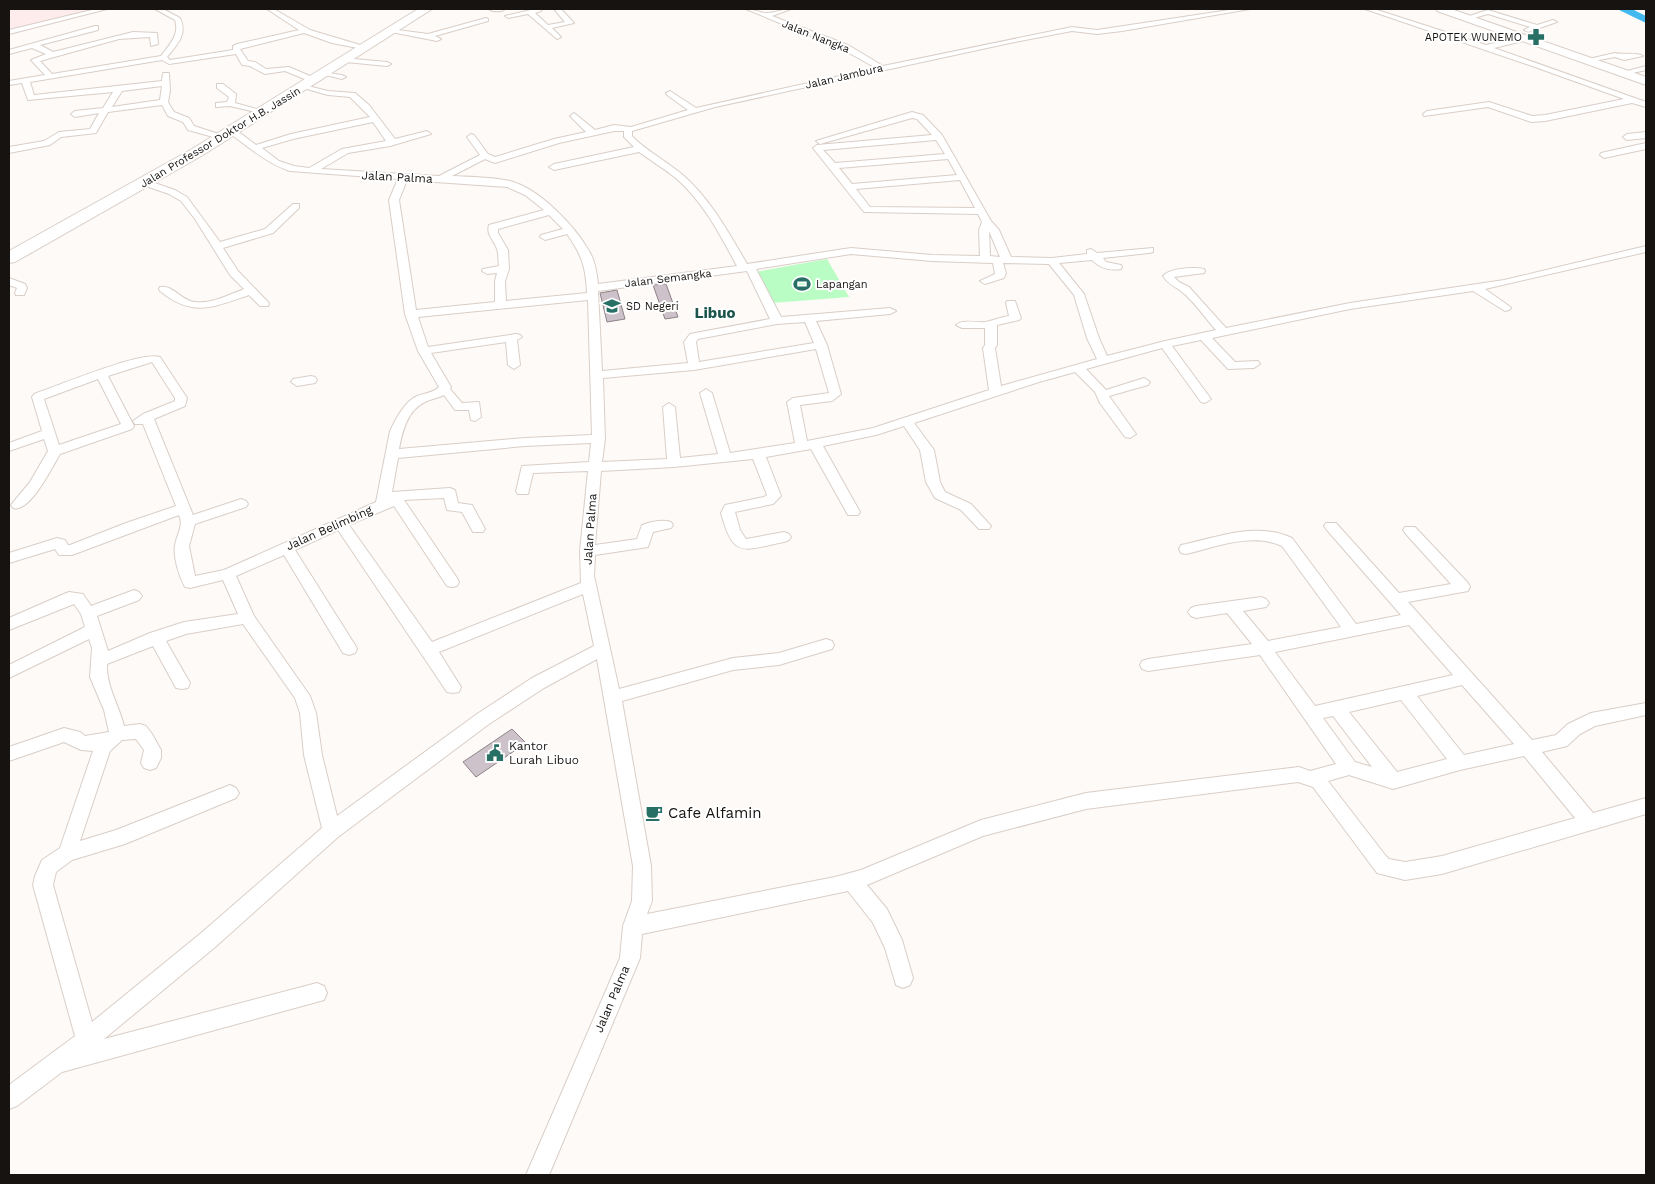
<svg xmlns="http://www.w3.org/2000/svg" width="1655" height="1184" viewBox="0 0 1655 1184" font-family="'Work Sans',sans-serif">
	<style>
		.education { fill: #fdeceb }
		.green { fill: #b9fdc4 }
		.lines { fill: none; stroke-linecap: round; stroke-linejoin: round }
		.river { fill: #44b9ef; fill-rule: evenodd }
		.building { fill: #cdc2c9; stroke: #8c8288 }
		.minor-casing { stroke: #d9cec7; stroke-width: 2 }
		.primary-casing { stroke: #d9cec7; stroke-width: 2 }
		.trunk-casing { stroke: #d9cec7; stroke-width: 2 }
		.minor { fill: #fff; fill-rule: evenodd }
		.primary { fill: #fff; fill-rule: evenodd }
		.trunk { fill: #fff; fill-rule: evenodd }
		.labels { text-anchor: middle; stroke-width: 4; stroke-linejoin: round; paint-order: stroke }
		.far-street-label { font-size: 11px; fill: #161311; stroke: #fff }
		.far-poi-label { font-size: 11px; fill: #161311; stroke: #fff; text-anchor: start }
		.street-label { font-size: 12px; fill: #161311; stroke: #fff }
		.poi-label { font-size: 12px; fill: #161311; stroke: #fff; text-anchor: start }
		.far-district-label { font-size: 15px; font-weight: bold; fill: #1b544d; stroke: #fff }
		.near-poi-label { font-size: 15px; fill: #161311; stroke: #fff; text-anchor: start }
	</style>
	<rect width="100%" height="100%" fill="#fefaf7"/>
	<path class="education" d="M9,9H95L9,30Z"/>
	<path class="green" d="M827,259L849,297L772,303L755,272Z"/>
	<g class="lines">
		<path class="river" d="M1617,9H1632L1646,16V23Z"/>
	</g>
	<path class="building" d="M666,284L678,317L665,319L653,285Z
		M617,290L625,319L607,322L600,293Z
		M512,729L526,743L476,777L463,762Z"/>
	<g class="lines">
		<g class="minor-casing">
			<path id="minor" d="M96,9H107L9,34V30Z
				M155,9H163L180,18C188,34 177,45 167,57L170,60L233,50V46L237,44L299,30L267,9H274L310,30L367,47L363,49L332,43L304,33L240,49L248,61L255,62L266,69L289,67L317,79L318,81L314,83L285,71L265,74L250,66L242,65L236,54L169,64L162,60L30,82L34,95L162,81L163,73H169L170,91L168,102L174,112L189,118L194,126L228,137L224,140L188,130L183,122L168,116L162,105L108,112L96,133L61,137L50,145L9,153V147L44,141L59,132L90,129L99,113L75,117L71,114L75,111L103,108L113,92L28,100L22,83L9,85V81L45,75L31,60L46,54L32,48L9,54V50L95,26H98V30L40,45L53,52L133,32L157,33L158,44L151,46L150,37L119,39L40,61L52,74L161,56C169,45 180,35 175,20ZM162,86L160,100L112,107L122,91Z
				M489,9H505C502,12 492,12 489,9Z
				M535,9H542L541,11L535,13L548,25L565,22L554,9H561L574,23L552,28L561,37L557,39L528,14L508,18L505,16Z
				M746,9C753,9 760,13 766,13C775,13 783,9 791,9L772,16L848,45L883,66L1072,27L1097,30L1236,9H1250L1122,31L1097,34L1072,31L1010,43L715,107L632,131V136L637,141C652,154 669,163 684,176C711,200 729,233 747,264L851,248L932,255L980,256L979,230L982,222L978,214L864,212L813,148L817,145L932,135L917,119L912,118L820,144L816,141L912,112L923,115L942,135L991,221L999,230L1011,257L1052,258L1087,254V250L1091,249L1097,253L1153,248V252L1149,253L1103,258L1106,262L1121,265L1122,267L1121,269C1109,271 1100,268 1092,260L1059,263L1084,294L1099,338L1107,356L1165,341L1216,330C1205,318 1194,301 1181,291C1174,286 1168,284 1163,276C1170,268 1193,267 1204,269L1205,271L1204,273L1174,277L1179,282L1189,287L1226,328L1350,303L1504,280L1646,246V252L1485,289L1509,306L1511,308L1509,310L1505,311L1473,291L1350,309L1212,338L1235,362L1258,361L1260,364L1254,368L1228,369L1201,340L1172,346L1211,399L1205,403L1201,402L1162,348L1086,369L1106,390L1144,378L1150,382L1148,385L1109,396L1136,434L1130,438L1125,437L1100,403L1095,392L1075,372L1039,382L914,423L934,450L940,482L945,492L971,504L991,526L989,529H979L961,510L935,498L926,482L920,450L904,426L876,435L823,446L860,512L858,515H848L811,449L766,457L781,496L773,504L735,512L740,530L746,539L784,532L789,534L791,537L789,540L784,542C743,550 734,560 721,513L725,505L764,497L767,495L753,459L674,467L601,471L595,545L637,539L642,525C651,522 662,519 671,522L673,525L671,528L653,532L648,547L595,555L594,576L619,689L733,658L779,653L826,639L832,641L834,645L832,649L779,665L733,670L622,701L651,866L652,901L647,914L835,877L861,870L981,820L1086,793L1299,767L1310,771L1336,764L1260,655L1148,671L1142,669L1140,665L1142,661L1148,659L1252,644L1227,613L1196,618L1191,616L1188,612L1191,608L1196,606L1261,597L1266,599L1269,603L1266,607L1243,611L1268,641L1341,627L1282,546C1252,532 1216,547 1186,554L1181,553L1179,549L1181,545L1186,544C1221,536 1257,522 1292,538L1356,624L1401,615L1326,529L1324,526L1326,523H1336L1399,593L1451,584L1405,533L1403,530L1405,527H1415L1468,583L1470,587L1468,591L1408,602L1532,740L1556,735L1568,724L1591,713L1646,703V715L1595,726L1580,734L1567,746L1542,752L1593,813L1646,798V814L1442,874L1405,880L1377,873L1313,787L1298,782L1086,809L983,836L867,885L887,909L902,940L913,978L910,985L903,988L896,985L885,948L873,923L848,891L642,934L640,958L549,1175H526L620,958L623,926L632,901L633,866L597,659L544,688L489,724L338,837L214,948L104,1039L317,983L324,986L327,993L324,1000L62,1072L17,1106L9,1109V1085L75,1036L33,885L35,876L42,860L60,848L93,751L81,750L64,742L9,761V747L64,728L80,732L85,736L109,732L104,710L90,677L92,648L89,639L9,678V665L85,627L81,614L74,604L9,630V618L64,594L69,592L83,594L91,606L134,590L139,592L142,596L139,600L97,616L108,651L150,633L184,622L238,614L223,580L190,588L185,587C179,576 173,557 175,545C177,534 184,525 179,515L72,555H59L55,549L9,563V553L57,538L65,540L68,545H70L126,523L176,506L143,424H135L133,421L143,414L175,401V398L152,362L108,376L134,426L132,429L60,454C52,467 30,513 13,508L11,505L30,482L48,451L44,439L9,451V443L42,431L32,397L34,394C58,386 140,351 160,357L187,398L185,406L154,419L193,515L241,499L246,501L248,504L246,507L195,524L189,546L195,576L224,570L376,502L390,431C396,419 404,402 417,396C424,393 433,393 439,387L418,351L405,314L389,200L398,179L290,171C266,163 249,147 229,133V129H235L256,145L291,134L370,117L350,97L328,95L300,87L304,85L328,91L355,93L369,105L395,139L427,131L431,134L390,146L348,153L321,169L439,176L480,155L467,137L471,134L474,135L488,154L495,157L554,139L586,132L570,116L574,113L595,130L614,125L631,127L688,110L667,95L666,93L670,91L696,108L876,68L842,49ZM373,122L386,141L342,149L309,168L294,166L279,161L262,148L293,139ZM614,131H624V137L634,147L554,164L549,167L554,170L639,152C651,161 665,169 677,179C704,203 720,235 737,266L598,284C597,274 595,260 589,251C575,226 540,189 510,181C492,177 471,177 452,176L485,159L495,163L559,143ZM936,140L945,154L835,163L823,150ZM948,159L957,175L852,184L839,168ZM407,180L507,187L525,195L544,210L489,225C486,235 494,240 497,249C499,254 498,261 499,266L483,269L482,271L487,274L497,273L495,281V302L416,310L399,200ZM960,180L975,208L870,207L856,189ZM549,215L563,229L541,235L540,237L545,240L567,234C582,255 586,268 587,293L506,301L505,281L509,269L508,250L498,233V229ZM989,230V231L1000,257L990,256ZM851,254L932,261L993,263L995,274L980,281L985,284L1004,278L1006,273L1003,263L1049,264L1074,295L1087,338L1097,359L1001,386L995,348L997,345V325L1019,320L1021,318L1015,301H1007L1006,303L1009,316C1001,317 992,321 985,322C975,323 963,319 956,325L962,328H985V345L983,348L989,390L873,428L807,441L800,405L832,401L841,394L827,345L816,321L890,314L896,311L890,308L781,317L756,269ZM747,271L770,319L690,334L684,342L688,363L602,371L598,291ZM588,300L592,435L525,438L399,449C402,433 407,410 425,402C431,399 438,398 444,395L455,410H469L471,420L475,421L481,417L479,402L462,403L450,389L451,387L431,353L506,342L508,365L514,369L520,365L517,340L522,337L520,335L516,334L428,347L418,317ZM805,322L814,343L699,362L696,342L698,339L777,324ZM816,349L829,393L793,398L787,402L795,443L730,453L712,393L706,389L700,393L718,454L680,458L675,407L669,403L663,407L667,459L602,462L605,439L603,378L694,370ZM98,379L121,424L59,445L44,399ZM591,443L589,462L522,466L516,491L518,494H528L533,473L588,471L580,551L581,583L432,642L349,525L394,506L447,586L452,587L457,586L459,582L457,578L404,500L444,498L447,510L462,512L473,532H483L485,529L472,505L458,503L455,490L450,488L392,492L398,458L525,446ZM338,530L447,692L453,693L459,692L461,687L439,652L583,594L594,646L532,678L477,714L337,816L322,755L316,713L310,696L254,616L236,576L284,555L343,653L349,655L355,653L357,649L355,645L295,550ZM243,624L295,698L300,713L304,755L322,828L200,934L92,1022L53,885L56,872L72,860L125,844L236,798L239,793L236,788L230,785L116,830L80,841L110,751L122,740L136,739L144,750L141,763L144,768L150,770L156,768L161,758V750L152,734L146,726L140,724L124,726C119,705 106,686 107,664L153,646L176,688L182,689L188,688L190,683L166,641L186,634ZM1409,625L1453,675L1315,706L1275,652ZM1462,685L1514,744L1464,755L1417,696ZM1401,700L1447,759L1397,772L1349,712ZM1333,716L1372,767L1355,762L1323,718ZM1524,756L1575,818L1442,856L1405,862L1389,859L1385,855L1328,781L1349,775L1393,789L1460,770Z
				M1365,9H1374L1486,45L1527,36V40L1494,48L1646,102V107L1632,103L1545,121L1531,122L1488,107L1424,116L1423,114L1427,111L1489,102L1532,116L1545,115L1624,99L1535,67Z
				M1488,10L1537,25L1553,20L1557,22L1528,32L1524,30L1530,27L1488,14L1467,20L1463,18Z
				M486,18L488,19V21L435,36L441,39L437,41L386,31L390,29L428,34Z
				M1615,53C1623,55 1637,52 1643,56L1624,60L1615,57L1588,62L1584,60Z
				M343,58L387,62L391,64L387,66L346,62H343Z
				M1646,66V70L1624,75L1620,73Z
				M322,72L342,75L346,77L342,79L321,74Z
				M217,84H223L236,94L235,103L268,112L264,114L230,106L216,107V103L227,102L229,97L217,88Z
				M1646,132V138L1627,140L1623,137L1627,134Z
				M1646,143V149L1604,158L1600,155L1601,153Z
				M143,179L175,190L187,197L220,242L265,229L293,204H299V208L273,233L223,248L238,271L268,302L269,304L268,306H260L249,295C213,307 193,318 160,291L159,289L160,287C172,284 182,301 195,302C211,304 229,295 244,289L230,275L195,219L181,201L169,194L140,184V180Z
				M9,278L25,284L27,288L24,295H16L15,293L17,288L9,285Z
				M311,376L315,377L317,380L315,383L297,386L291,382L293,379Z"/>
		</g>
		<g class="primary-casing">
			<path id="primary" d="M1436,9H1451L1646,77V85L1437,11Z"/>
		</g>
		<g class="trunk-casing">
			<path id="trunk" d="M418,9H432L203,155L15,262L9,263V251L192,149Z"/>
		</g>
		<use href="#minor" class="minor"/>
		<use href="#primary" class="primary"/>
		<use href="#trunk" class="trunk"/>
	</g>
	<defs>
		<g id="pharmacy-bare" transform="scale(1.35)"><path d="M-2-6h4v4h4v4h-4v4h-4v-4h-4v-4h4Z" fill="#287066" stroke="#fff" stroke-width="2.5" paint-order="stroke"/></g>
		<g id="stadium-bare" transform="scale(1.35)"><path d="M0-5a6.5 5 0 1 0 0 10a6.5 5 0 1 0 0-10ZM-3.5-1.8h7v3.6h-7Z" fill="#287066" stroke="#fff" stroke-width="2.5" paint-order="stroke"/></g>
		<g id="school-bare" transform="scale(1.35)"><path d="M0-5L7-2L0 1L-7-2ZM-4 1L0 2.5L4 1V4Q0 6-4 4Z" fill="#287066" stroke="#fff" stroke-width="2.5" paint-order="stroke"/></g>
		<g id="civic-bare" transform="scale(1.35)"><path d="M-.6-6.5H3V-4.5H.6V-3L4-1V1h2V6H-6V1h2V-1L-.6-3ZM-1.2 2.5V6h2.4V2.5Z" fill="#287066" stroke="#fff" stroke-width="2.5" paint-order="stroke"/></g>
		<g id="cafe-bare" transform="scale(1.35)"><path d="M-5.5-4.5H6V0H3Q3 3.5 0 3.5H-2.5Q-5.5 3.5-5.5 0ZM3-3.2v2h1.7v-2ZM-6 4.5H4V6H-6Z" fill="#287066" stroke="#fff" stroke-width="2.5" paint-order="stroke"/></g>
	</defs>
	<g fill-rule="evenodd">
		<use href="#pharmacy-bare" x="1536" y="37"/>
		<use href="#stadium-bare" x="802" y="284"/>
		<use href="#school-bare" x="612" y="306"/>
		<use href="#civic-bare" x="495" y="753"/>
		<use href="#cafe-bare" x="654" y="813"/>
	</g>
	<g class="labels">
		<g class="far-street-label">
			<text transform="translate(816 36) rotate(22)" y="4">Jalan Nangka</text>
			<text transform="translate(844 76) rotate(-13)" y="4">Jalan Jambura</text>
			<text transform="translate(220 137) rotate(-31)" y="4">Jalan Professor Doktor H.B. Jassin</text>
			<text transform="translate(668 278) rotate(-7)" y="4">Jalan Semangka</text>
		</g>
		<g class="far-poi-label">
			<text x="1522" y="41" text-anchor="end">APOTEK WUNEMO</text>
			<text x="816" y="288">Lapangan</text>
			<text x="626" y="310">SD Negeri</text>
		</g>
		<g class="street-label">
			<text transform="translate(397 177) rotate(3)" y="4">Jalan Palma</text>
			<text transform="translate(329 528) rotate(-24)" y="4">Jalan Belimbing</text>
			<text transform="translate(590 529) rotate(-86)" y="4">Jalan Palma</text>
			<text transform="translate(612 999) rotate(-67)" y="4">Jalan Palma</text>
		</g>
		<g class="poi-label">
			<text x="509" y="750">Kantor<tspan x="509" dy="14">Lurah Libuo</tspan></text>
		</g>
		<g class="far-district-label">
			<text x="715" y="318">Libuo</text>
		</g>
		<g class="near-poi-label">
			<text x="668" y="818">Cafe Alfamin</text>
		</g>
	</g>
	<rect width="1655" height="1184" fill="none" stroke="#161311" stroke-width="20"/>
</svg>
